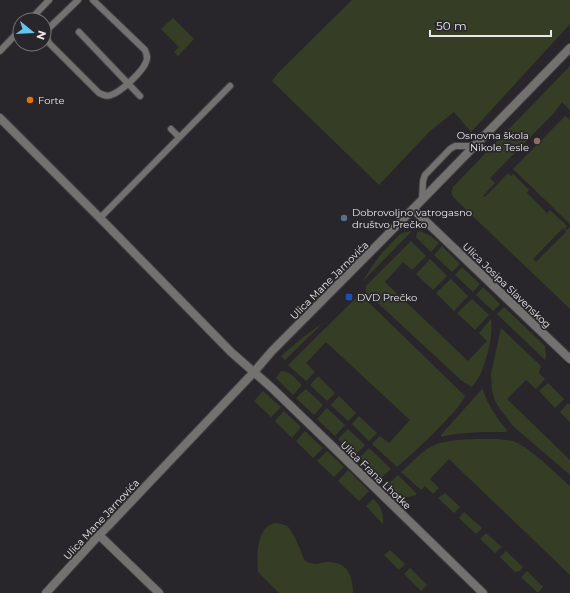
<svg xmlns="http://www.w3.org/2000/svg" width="570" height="593" viewBox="0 0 570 593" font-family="Montserrat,sans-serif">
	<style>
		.green { fill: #353e25; fill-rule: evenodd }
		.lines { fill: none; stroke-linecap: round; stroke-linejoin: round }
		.service-casing { stroke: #434145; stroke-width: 8 }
		.minor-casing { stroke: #434145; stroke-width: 10 }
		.tertiary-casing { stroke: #434145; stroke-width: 10 }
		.service { stroke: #747270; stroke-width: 6 }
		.minor { stroke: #747270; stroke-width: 8 }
		.tertiary { stroke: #747270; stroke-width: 8 }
		.food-dot { fill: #e8710a; stroke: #28262a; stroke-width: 1.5 }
		.education-dot { fill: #8d6e63; stroke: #28262a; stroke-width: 1.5 }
		.service-dot { fill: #5c6f8a; stroke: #28262a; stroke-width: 1.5 }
		.transit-dot { fill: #1a4fb4; stroke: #28262a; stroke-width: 1.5 }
		.labels { text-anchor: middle; stroke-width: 3.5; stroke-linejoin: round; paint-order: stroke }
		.poi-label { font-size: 10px; fill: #e8e7ea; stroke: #28262a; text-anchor: start }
		.street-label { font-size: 10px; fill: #e8e7ea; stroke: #28262a }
	</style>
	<rect width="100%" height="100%" fill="#28262a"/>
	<path class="green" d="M352,0H570V24L471,132L454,112L430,131L379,185L272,81L278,73Z
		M173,18L194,39L178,56L174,52L179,47L161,29Z
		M570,66V110L562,102L554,113L490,178L495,183L483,196L485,197L508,173L511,176L513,174L529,190L527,193L547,213L550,210L567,226L565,229L567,230L569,228L570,229V309L457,201C452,196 450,193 453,187ZM563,228L566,232L536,262L533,259Z
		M565,116L570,120V224L513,169Z
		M412,231L362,282L373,265L382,253L399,235L402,233Z
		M420,231L429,235L439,243L431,252L416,237L417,233Z
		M411,241L426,256L412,270L403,262L385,282L468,361L487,341L479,333L491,319C493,336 488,355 482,370C480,376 476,382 472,387L462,381L366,292V286Z
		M442,246L460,264L452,272L434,255Z
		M430,259L447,276L433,290L416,274Z
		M462,267L480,284L473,292L455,275Z
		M451,279L468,296L454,311L436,293Z
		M483,287L500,304L493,311L476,295Z
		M360,294L465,396C461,404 455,411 448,418C432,436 415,451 397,467L372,444L380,436L389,443L410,420L326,342L306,363L315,372L306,381L288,365Z
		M472,299L489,315L475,330L457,313Z
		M504,307L545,346L546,356L545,360L497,314Z
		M324,322L285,360L281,356L302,338Z
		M501,328L541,366L539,373L545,379L536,389L526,380L507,399L570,460V475L513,426L500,409L495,401L492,391L491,374Z
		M281,371C290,370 296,380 302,385L293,395L276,378Z
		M318,376L335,393L327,401L310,385Z
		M548,383L564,399L555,408L539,391Z
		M306,389L323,405L314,415L296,398Z
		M482,389L483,390C488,405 496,417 506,429L507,431L506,432H481L455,434L441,437V435Z
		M263,391L281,407L271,417L254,401Z
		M339,396L356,413L348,421L331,405Z
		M568,403L570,404V422L560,412Z
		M327,408L345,425L335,436L317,419Z
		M284,411L301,427L292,438L275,421Z
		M359,416L377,433L369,441L352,424Z
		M348,429L365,445L355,455L338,439Z
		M305,431L323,448L313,458L296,441Z
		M498,439C503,440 508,440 513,441C531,448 555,473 570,486V575L449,459L430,479L439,488L433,494L425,486L421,490L401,472C410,464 419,454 430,447C446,438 479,439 498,439Z
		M369,448L391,469L380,479L359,458Z
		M327,451L344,467L334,477L317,461Z
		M348,470L369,491L359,501L338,481Z
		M398,475L417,494C402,502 397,494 387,485Z
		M445,493L460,507L454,513L438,498Z
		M373,499C381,506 384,513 383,524L366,506Z
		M464,512L482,528L476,534L459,518Z
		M274,523C278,523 283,524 287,526C294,532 301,552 305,561C318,567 318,562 330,562C348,563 353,577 353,593H279L258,572C257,556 256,529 274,523Z
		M486,533L502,547L495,553L480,539Z
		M390,550L405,564L399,570L384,555Z
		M506,551L523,567L520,571L515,572L500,557Z
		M410,568L427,585L421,591L404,574Z
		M527,571L543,587L538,593L521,577Z"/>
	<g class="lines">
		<g class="service-casing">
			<path id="service" d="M78,0L49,28C46,34 46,37 49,43L99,93C103,95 107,97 111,95C121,92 143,71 146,62C148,58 147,55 145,50L93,0
				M30,20L49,0
				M79,32L140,96
				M0,51L20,30
				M171,129L179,137
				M422,200L423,181L425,175L450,149L455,146H475
				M100,218L230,86"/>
		</g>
		<g class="minor-casing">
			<path id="minor" d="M0,118L100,218L231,352L272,388L330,444L483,593
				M413,209L570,48
				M99,535L159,593"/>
		</g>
		<g class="tertiary-casing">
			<path id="tertiary" d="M46,593L99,535L108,526L254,372L272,351L413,209L570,359"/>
		</g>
		<use href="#service" class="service"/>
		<use href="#minor" class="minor"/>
		<use href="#tertiary" class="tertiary"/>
	</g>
	<circle class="food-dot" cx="30" cy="100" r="4"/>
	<circle class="education-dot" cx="537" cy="141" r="4"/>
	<circle class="service-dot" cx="344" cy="218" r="4"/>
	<rect class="transit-dot" x="345" y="293" width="8" height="8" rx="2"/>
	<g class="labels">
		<g class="poi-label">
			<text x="38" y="104">Forte</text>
			<text x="529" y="139" text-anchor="end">Osnovna škola<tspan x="529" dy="12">Nikole Tesle</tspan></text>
			<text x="352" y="216">Dobrovoljno vatrogasno<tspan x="352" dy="12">društvo Prečko</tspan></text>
			<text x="357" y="301">DVD Prečko</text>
		</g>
		<g class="street-label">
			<text transform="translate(329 280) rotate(-45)" y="4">Ulica Mane Jarnovića</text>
			<text transform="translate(507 285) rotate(44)" y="4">Ulica Josipa Slavenskog</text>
			<text transform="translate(376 475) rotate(44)" y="4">Ulica Frana Lhotke</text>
			<text transform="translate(101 519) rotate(-47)" y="4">Ulica Mane Jarnovića</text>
		</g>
	</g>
	<g transform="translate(32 32) rotate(108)"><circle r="19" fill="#28262a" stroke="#757377"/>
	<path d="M0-3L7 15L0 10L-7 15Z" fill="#64c5ee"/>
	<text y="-6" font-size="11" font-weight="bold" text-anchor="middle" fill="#e8e7ea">N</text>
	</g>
	<path d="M430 30v6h121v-6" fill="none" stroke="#e8e7ea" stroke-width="2"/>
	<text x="436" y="30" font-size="12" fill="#e8e7ea" stroke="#28262a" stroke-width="3" paint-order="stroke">50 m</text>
</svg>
